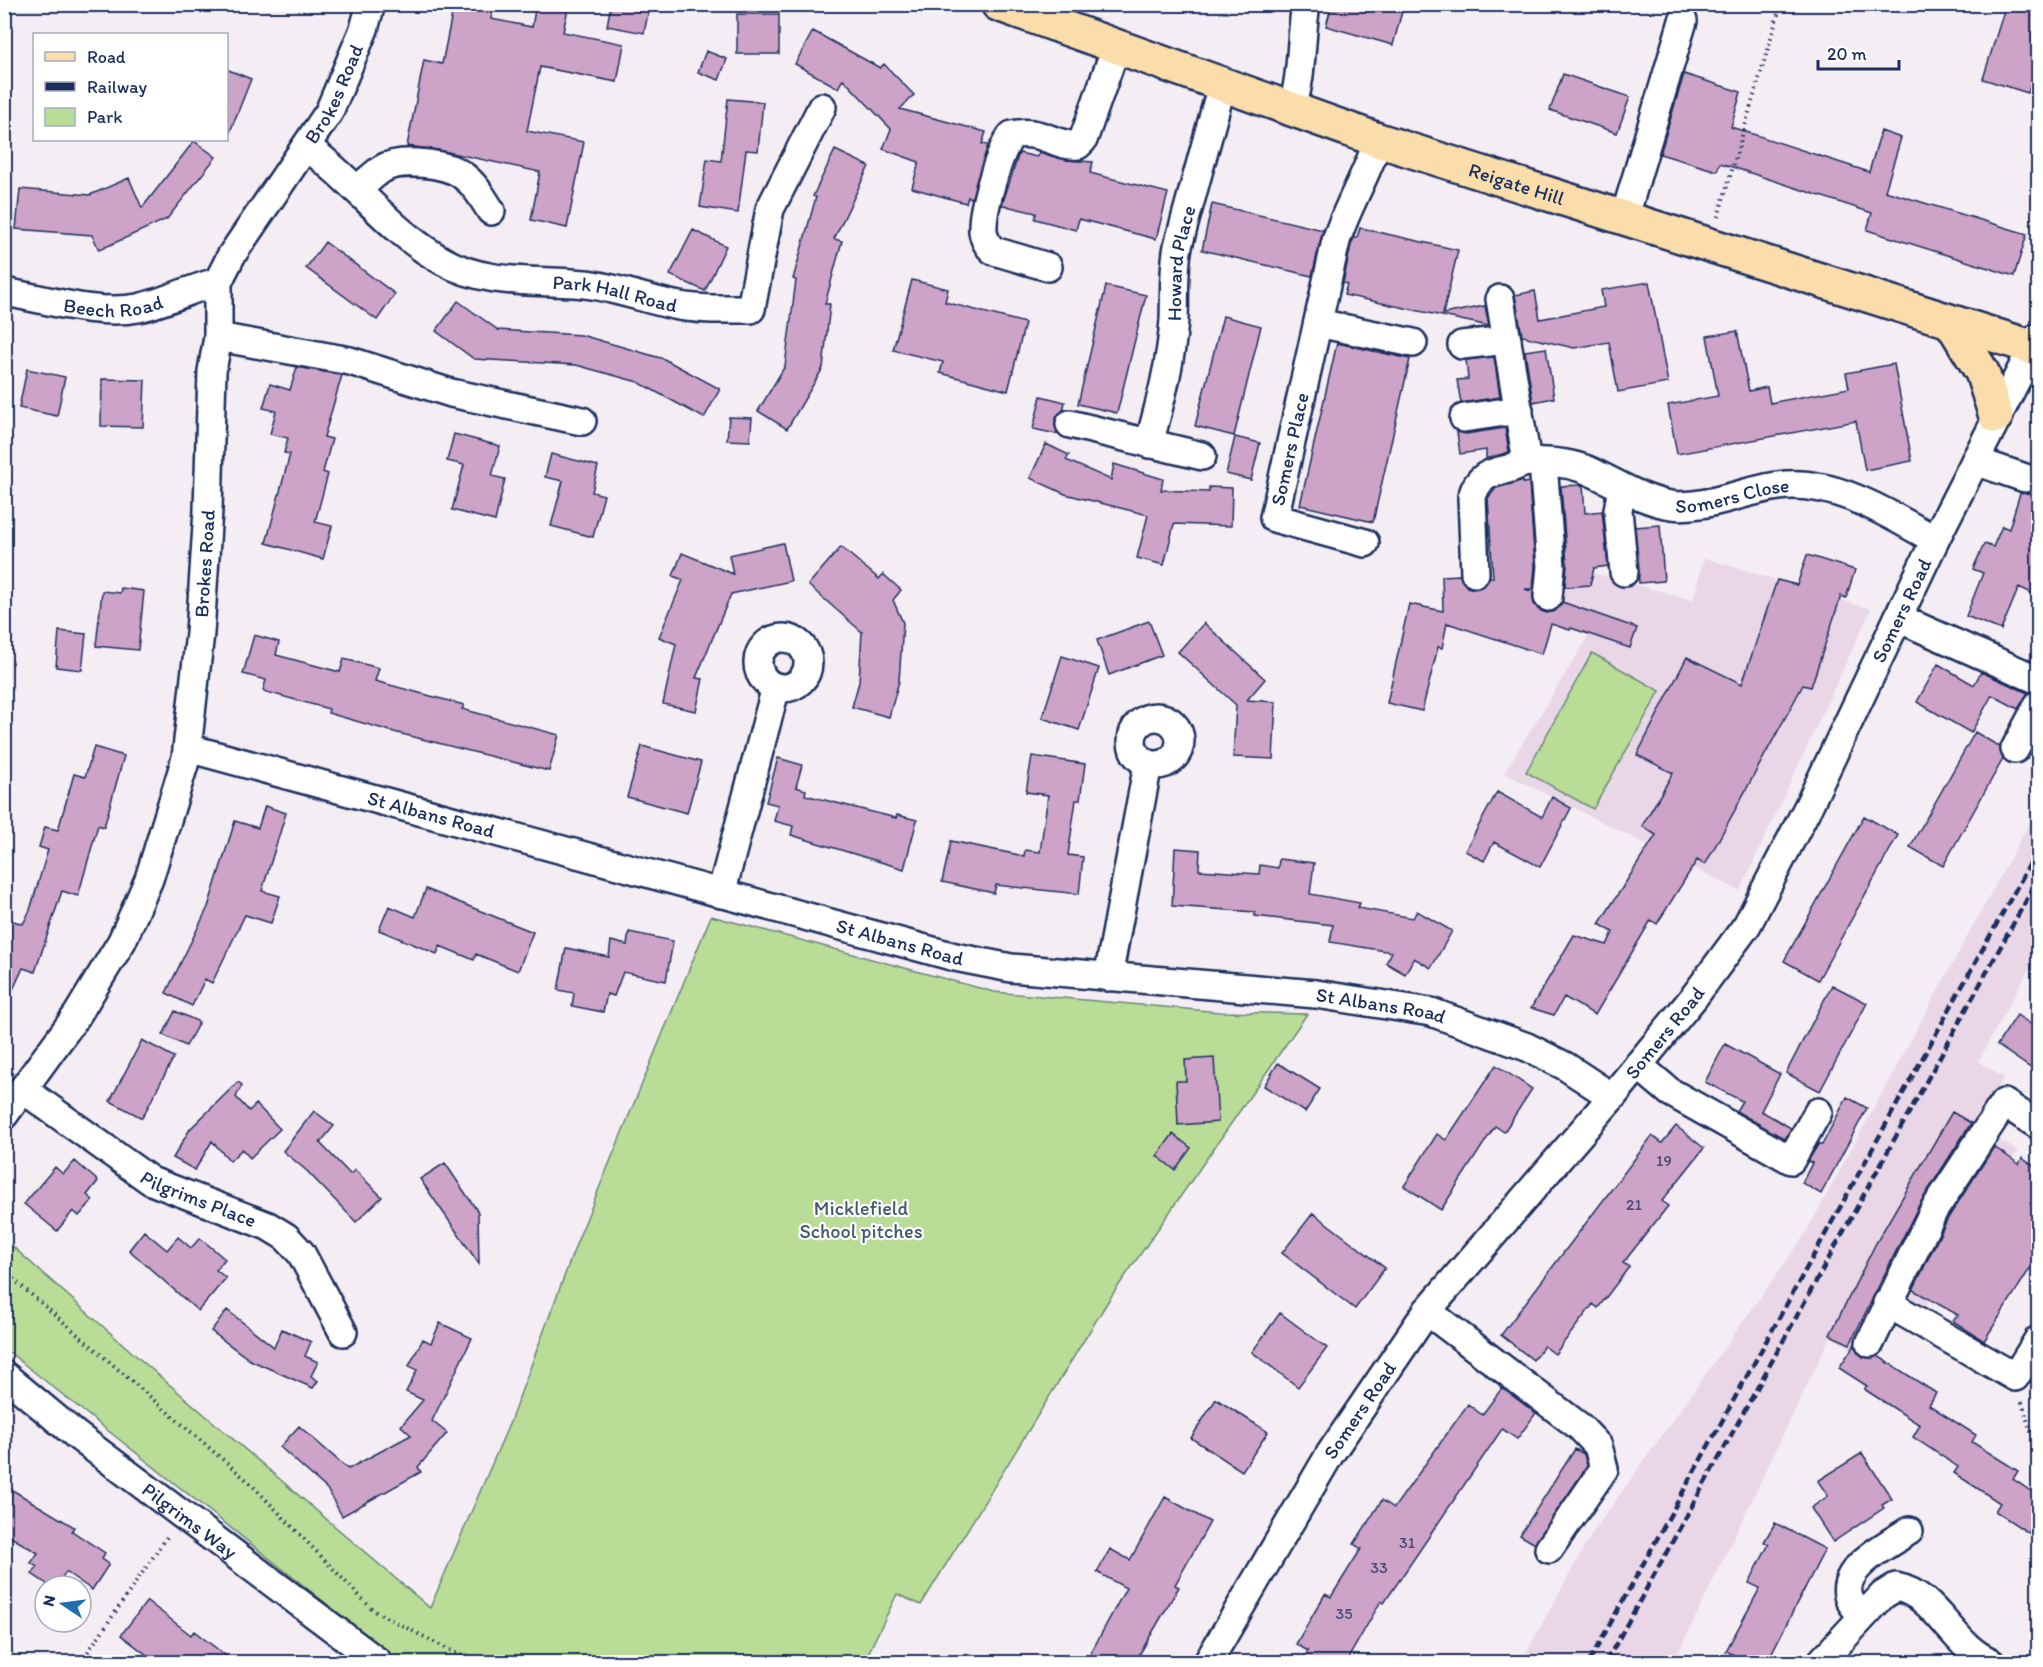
<svg xmlns="http://www.w3.org/2000/svg" width="2043" height="1667" viewBox="0 0 2043 1667" font-family="Itim,sans-serif">
	<style>
		.built { fill: #e9d7e7 }
		.green { fill: #b9dd97; stroke: #6a867a; stroke-width: 1.5 }
		.building { fill: #cda3c8; stroke: #1b2f5e; stroke-width: 1.5 }
		.lines { fill: none; stroke-linecap: round; stroke-linejoin: round }
		.minor-casing { stroke: #1b2f5e; stroke-width: 32 }
		.major-casing { stroke: #1b2f5e; stroke-width: 38 }
		.path { stroke: #1b2f5e; stroke-width: 4; stroke-dasharray: 1.5 4.5; stroke-linecap: butt }
		.minor { stroke: #fff; stroke-width: 27 }
		.major { stroke: #faddab; stroke-width: 33 }
		.rail { stroke: #1b2f5e; stroke-width: 4.5; stroke-dasharray: 9 4.5; stroke-linecap: butt }
		.labels { text-anchor: middle; stroke-width: 4.5; stroke-linejoin: round; paint-order: stroke }
		.number-label { font-size: 16px; fill: #484c78 }
		.street-label { font-size: 20px; fill: #1b2f5e; stroke: #fff }
		.park-label { font-size: 20px; fill: #425a6c; stroke: #fff }
	</style>
	<rect width="100%" height="100%" fill="#f5edf4"/>
	<filter id="ink" filterUnits="userSpaceOnUse"><feTurbulence type="fractalNoise" baseFrequency=".0167" numOctaves="2"/><feDisplacementMap in="SourceGraphic" scale="12" xChannelSelector="R" yChannelSelector="G"/><feConvolveMatrix kernelMatrix="1 2 1 2 8 2 1 2 1" color-interpolation-filters="sRGB"/></filter>
	<g filter="url(#ink)">
		<path class="built" d="M1704,558L1871,609L1740,891L1504,773L1598,621L1561,609L1570,567L1693,600Z
			M2038,807V953L1978,1061L2004,1078L1975,1125L2019,1152L2011,1158L1993,1184L1913,1329L1899,1327L1891,1332L1876,1360L1830,1337L1674,1662H1521L1591,1535L1804,1236Z"/>
		<path class="green" d="M1592,653L1660,691L1593,809L1526,772Z
			M711,916L994,992L1220,1012L1307,1014L1110,1298L921,1605L897,1594L864,1662H400L5,1349L4,1239L142,1361L430,1608L510,1422L577,1242Z"/>
		<path class="building" d="M454,4H494L491,19L532,27L536,4H569L563,32L624,44L617,82L540,67L527,131L584,142L567,228L531,220L540,172L438,150L407,146L424,60L442,64Z
			M611,4H650L644,33L607,26Z
			M1332,4H1404L1393,45L1326,26Z
			M2006,4H2018L2038,11V59L2028,93L1983,79Z
			M737,14H779V54H737Z
			M813,31L880,68L884,64L914,95L900,109L986,132L982,144L988,145L972,198L968,197L966,203L912,188L919,162L883,149L891,129L843,79L838,88L795,64Z
			M706,51L727,59L719,80L698,72Z
			M226,69L251,79L228,137H226Z
			M1563,74L1630,97L1617,133L1550,110Z
			M1684,74L1741,92L1731,127L1869,172L1881,131L1901,138L1885,191L2027,234L2014,276L1867,230L1872,213L1720,163L1717,171L1660,154Z
			M728,99L763,102L758,151L746,150L738,213L700,207L707,159L721,161Z
			M194,141L216,157L167,219L99,250L92,235L16,229L20,189L90,195L129,178L142,208Z
			M835,150L869,166L834,239L842,241L825,304H830L823,368L787,429L758,411L785,366L796,280L793,279L816,197L813,196Z
			M1039,152L1066,160L1093,162L1090,173L1168,193L1156,239L1079,219L1076,230L1035,219L1036,213L1002,205L1019,153L1037,157Z
			M1212,204L1323,230L1312,276L1202,250Z
			M1360,228L1458,250L1443,314L1485,306L1489,326L1344,295L1347,284L1343,283L1351,245L1354,238H1357Z
			M693,230L726,246L705,291L670,275Z
			M325,242L395,294L377,320L306,268Z
			M912,280L948,289L945,302L1025,323L1008,391L940,373L943,362L893,350Z
			M1649,282L1668,383L1618,392L1609,342L1574,348L1522,336L1515,295L1535,291L1540,319L1604,307L1601,290Z
			M1106,286L1146,295L1117,413L1078,404Z
			M458,301L498,330L581,335L664,359L720,389L704,418L638,382L576,365L474,359L436,331Z
			M1223,316L1261,326L1234,436L1195,426Z
			M1737,331L1749,391L1767,387L1770,403L1849,388L1846,373L1894,364L1912,461L1865,470L1856,421L1677,454L1668,405L1718,396L1707,336Z
			M1337,343L1410,359L1373,522L1300,505Z
			M1546,348L1554,398L1533,402L1525,351Z
			M1494,357L1500,397L1461,403L1457,380L1468,379L1466,360Z
			M297,367L342,375L324,437L332,439L323,472L328,474L315,522L332,526L323,559L266,543L290,454L284,453L288,438L270,434L276,411L263,408L270,384L290,390Z
			M27,369L65,377L57,416L19,408Z
			M102,379L145,380L143,427L101,426Z
			M1041,396L1065,402L1063,411L1055,421L1057,434L1033,429Z
			M729,417L752,418L750,441L727,440Z
			M1505,428L1509,452L1486,459V450L1460,454L1457,432L1466,434Z
			M454,434L500,446L492,476L505,479L495,521L452,510L464,465L447,461Z
			M1235,437L1260,443L1251,480L1226,474Z
			M1046,444L1069,455L1066,460L1111,480L1114,464L1163,479L1161,490L1209,492V487L1232,488L1231,526L1174,524L1164,565L1137,558L1148,515L1065,494L1030,478Z
			M551,454L598,466L592,492L604,495L593,537L551,526L563,481L545,477Z
			M1523,480V483L1529,482L1535,566L1533,589H1525L1533,592L1534,604L1539,610L1547,613L1555,611L1562,602L1637,628L1630,648L1571,628L1570,630L1551,624L1542,654L1447,623L1442,648L1438,647L1422,711L1387,703L1409,604L1443,611L1442,576L1460,575L1467,587L1475,589L1484,586L1490,577L1493,578L1488,498L1496,488Z
			M1583,485L1585,513L1602,511L1608,566L1594,568L1590,585L1565,587L1567,565L1561,486Z
			M2038,485V596L2019,587L2001,630L1966,616L1983,573L1973,569L1984,544L1993,547L2002,526L2009,529L2020,493H2029Z
			M1660,525L1664,581L1639,583L1635,527Z
			M783,543L791,581L731,594L696,678L703,679L696,711L663,704L676,644L659,637L683,580L673,576L682,553L733,574L729,555Z
			M841,547L879,579L883,574L901,590L893,600L903,623L899,681L889,717L852,707L859,682L862,632L808,585Z
			M1807,555L1855,570L1846,598L1841,596L1811,687L1803,685L1705,865L1697,860L1657,924L1651,920L1595,1015L1564,997L1554,1015L1531,1008L1574,935L1607,945L1613,932L1599,924L1656,835L1642,826L1673,773L1637,755L1687,657L1742,684L1777,580L1797,585Z
			M121,588L144,591L138,650L96,646L102,591L120,593Z
			M1149,621L1162,655L1109,675L1097,640Z
			M1204,623L1265,679L1247,700L1276,702L1273,759L1233,757L1236,705L1178,652Z
			M59,631L86,634L82,670L56,667Z
			M254,635L279,642L276,655L340,672L344,659L379,668L375,681L464,705L462,709L559,735L549,771L394,732L328,713L329,709L263,691L266,680L243,674Z
			M1062,656L1099,668L1079,730L1042,718Z
			M1938,664L1974,685L1981,672L2028,693L2018,709L1992,695L1971,733L1917,702Z
			M1975,732L2000,747L2003,759L1943,866L1910,847Z
			M642,746L701,762L687,813L627,797Z
			M94,747L124,756L104,827L98,825L78,896L62,891L35,972L23,968L4,1009V918L23,924L30,910L48,850L39,847L45,827L58,830L74,774L85,777Z
			M1032,756L1085,764L1080,800H1076L1068,855L1083,857L1079,894L996,885L994,893L942,882L951,841L1024,856L1025,850L1040,852L1048,795L1026,792Z
			M778,758L802,765L796,787L806,790L805,795L896,818L897,815L917,820L904,869L791,835L793,826L774,821L778,805L766,802Z
			M1497,792L1542,817L1552,797L1571,808L1540,867L1494,842L1484,861L1465,851Z
			M265,806L286,813L262,891L280,896L271,923L245,915L212,983L205,979L192,1006L166,993L208,907L235,821L258,828Z
			M1864,816L1898,835L1818,980L1784,961Z
			M1175,848L1200,850L1199,870L1259,874L1260,865L1278,868L1279,859L1314,863L1310,894L1360,903L1358,908L1413,918L1417,911L1452,931L1431,968L1414,958L1405,974L1386,963L1392,952L1330,942L1333,925L1254,916L1255,912L1172,906Z
			M426,889L533,932L518,971L476,954L474,960L440,946L437,954L379,930L389,906L415,917Z
			M629,932L673,941L666,981L623,972L614,996L607,994L603,1012L572,1006L574,993L558,990L566,948L609,957L611,941L627,945Z
			M1832,985L1867,1003L1820,1091L1786,1073Z
			M175,1011L199,1022L186,1046L163,1035Z
			M2017,1015L2038,1029V1073L1997,1045Z
			M142,1040L174,1057L142,1118L110,1101Z
			M1725,1044L1780,1074L1761,1111L1791,1128L1785,1139L1736,1111L1742,1101L1705,1082Z
			M1214,1058L1218,1122L1178,1125L1176,1081H1186L1185,1060Z
			M1278,1063L1320,1089L1305,1112L1264,1086Z
			M1496,1065L1532,1089L1504,1132L1495,1126L1441,1210L1404,1186L1437,1134L1446,1140Z
			M238,1082L242,1085L236,1097L249,1111L256,1104L280,1129L250,1158L242,1149L230,1161L212,1141L195,1170L173,1158L190,1129Z
			M1847,1097L1867,1108L1821,1194L1802,1183L1812,1163L1808,1161L1819,1143L1822,1145Z
			M314,1111L334,1126L320,1143L350,1174L355,1170L382,1197L356,1222L307,1171L283,1151Z
			M1952,1112L1971,1123L1920,1203L1850,1344L1830,1335L1876,1243Z
			M1676,1126L1704,1148L1662,1201L1668,1206L1623,1263L1629,1267L1598,1308L1593,1304L1555,1354L1544,1346L1533,1360L1501,1335L1652,1136L1662,1143Z
			M1173,1134L1191,1148L1175,1170L1157,1156Z
			M1994,1147L2019,1164L2022,1158L2038,1169V1256L1984,1341L1953,1321L1958,1315L1913,1290L1948,1218Z
			M75,1161L98,1181L87,1195L93,1200L79,1216L73,1211L57,1231L24,1204L55,1167L63,1174Z
			M445,1163L478,1212L479,1264L420,1179Z
			M1313,1213L1385,1268L1355,1309L1282,1253Z
			M144,1231L167,1250L178,1237L191,1248L200,1238L225,1259L216,1270L226,1278L198,1311L129,1250Z
			M227,1310L274,1347L282,1329L311,1342L305,1356L318,1362L311,1376L318,1381L313,1388L250,1360L211,1331Z
			M1280,1313L1327,1348L1298,1387L1252,1352Z
			M440,1323L472,1338L432,1421L447,1433L418,1467L421,1472L342,1516L327,1489L280,1447L299,1426L348,1469L411,1435L401,1426L423,1400L406,1392L417,1370L409,1366L423,1339L431,1343Z
			M1854,1345L1863,1357L1878,1356L1936,1393L1929,1405L1976,1435L1972,1442L2018,1471L2013,1479L2038,1496V1539L1995,1511L2000,1503L1954,1473L1958,1467L1913,1437L1920,1425L1864,1389L1867,1386L1839,1368Z
			M1502,1388L1536,1413L1517,1439L1502,1429L1384,1603L1381,1601L1346,1662H1302L1308,1651L1296,1644L1325,1594L1331,1597L1361,1549L1354,1544L1382,1500L1394,1508L1468,1404L1482,1415Z
			M1216,1399L1268,1432L1242,1471L1191,1438Z
			M1575,1449L1584,1454L1587,1466L1535,1544L1520,1535Z
			M1862,1453L1892,1499L1882,1505L1884,1508L1833,1542L1811,1508L1828,1496L1818,1481Z
			M4,1485L74,1527L72,1531L105,1553L102,1559L109,1564L92,1590L66,1572L56,1586H50L32,1574L37,1567L31,1563L38,1553L4,1533Z
			M1165,1497L1210,1522L1175,1585L1179,1587L1135,1662H1086L1126,1588L1097,1572L1110,1549L1130,1560Z
			M1775,1523L1825,1549L1767,1662H1748L1726,1651L1760,1588L1749,1583L1769,1544L1764,1542Z
			M147,1601L191,1635L194,1631L234,1662H156L121,1635Z"/>
		<g class="lines">
			<g class="minor-casing">
				<g id="minor">
					<path d="M1291,111C1303,76 1300,41 1306,4"/>
					<path id="s1" d="M307,147C356,182 390,232 443,261C487,286 537,279 585,284C614,287 644,299 674,305C699,310 725,309 751,309L770,209L822,107"/>
					<path d="M357,190C365,183 373,175 382,169C400,158 446,163 462,175C475,184 482,197 491,211"/>
					<path d="M1624,219L1683,21"/>
					<path d="M1048,267L994,251C987,246 982,235 983,226C983,207 1000,148 1012,135C1042,128 1054,147 1078,145L1083,140L1116,47"/>
					<path id="s2" d="M4,292C46,299 96,316 138,308C166,302 191,288 218,282"/>
					<path d="M1500,299L1527,462"/>
					<path d="M1318,323L1413,343"/>
					<path d="M218,337L350,361L451,393L582,421"/>
					<path d="M1462,345L1507,340"/>
					<path d="M1464,418L1519,410"/>
					<path d="M1070,424L1202,456"/>
					<path id="s3" d="M1149,444C1160,403 1171,363 1174,320C1175,295 1173,271 1178,246L1222,85"/>
					<path d="M1975,461L2025,478"/>
					<path d="M1543,463L1551,566L1548,597"/>
					<path d="M1622,488L1618,510L1624,572"/>
					<path id="s4" d="M1365,543L1274,518L1336,241C1347,206 1367,175 1378,140"/>
					<path id="s5" d="M1475,573L1472,497C1478,476 1489,473 1508,469C1515,467 1522,462 1530,462C1552,461 1577,464 1596,474C1621,486 1644,501 1671,505C1703,510 1746,490 1778,486C1833,478 1889,514 1935,540"/>
					<path d="M1898,618L2038,680"/>
					<circle cx="783" cy="663" r="25"/>
					<circle cx="1156" cy="741" r="24"/>
					<path id="s6" d="M188,748L955,957L1011,968L1316,994L1431,1012L1527,1047L1565,1066L1612,1097"/>
					<path d="M2015,749L2038,705"/>
					<path d="M721,894L776,687"/>
					<path d="M1108,977L1148,764"/>
					<path d="M1638,1065L1670,1092L1791,1160L1818,1112"/>
					<path id="s7" d="M24,1090L151,1181L268,1226L286,1237L301,1253L343,1332"/>
					<path id="s8" d="M4,1115L77,1015L122,941L149,879L186,758L200,633L208,510L212,371L218,337V282L231,256L329,112L364,29L371,4"/>
					<path d="M1887,1303L2015,1377L2038,1340"/>
					<path d="M1427,1311L1580,1427L1598,1446L1604,1469L1549,1549"/>
					<path d="M1870,1343L1934,1210L2004,1103L2038,1125"/>
					<path id="s9" d="M4,1375L76,1435L378,1662"/>
					<path d="M1863,1616C1859,1612 1854,1607 1851,1602C1833,1571 1889,1544 1909,1531"/>
					<path id="s10" d="M1208,1662L1330,1454L1427,1311L1612,1097L1694,997L1747,925L1809,805L1935,540L2038,337"/>
					<path d="M1821,1662L1883,1595L1896,1587C1938,1595 1952,1647 1991,1662"/>
				</g>
			</g>
			<g class="major-casing">
				<g id="major">
					<path id="s11" d="M998,4L1378,140L2038,349"/>
					<path d="M1952,323L1982,372L1996,416"/>
				</g>
			</g>
			<path class="path" d="M1718,217L1781,4
				M4,1271L250,1483L374,1611L473,1662
				M2022,1402L2030,1430L2038,1443
				M81,1662L167,1537"/>
			<use href="#minor" class="minor"/>
			<use href="#major" class="major"/>
			<path class="rail" d="M1589,1662L2038,849
				M1606,1662L2038,879"/>
		</g>
	</g>
	<g class="labels">
		<g class="number-label">
			<text x="1664" y="1166">19</text>
			<text x="1634" y="1210">21</text>
			<text x="1407" y="1548">31</text>
			<text x="1379" y="1573">33</text>
			<text x="1344" y="1619">35</text>
		</g>
		<g class="street-label">
			<text dy="7" stroke="none"><textPath href="#s8" startOffset="1104">Brokes Road</textPath></text>
			<text dy="7" stroke="none"><textPath href="#s11" startOffset="549">Reigate Hill</textPath></text>
			<text dy="7" stroke="none"><textPath href="#s3" startOffset="184">Howard Place</textPath></text>
			<text dy="7" stroke="none"><textPath href="#s1" startOffset="354">Park Hall Road</textPath></text>
			<text dy="7" stroke="none"><textPath href="#s2" startOffset="111">Beech Road</textPath></text>
			<text dy="7" stroke="none"><textPath href="#s4" startOffset="165">Somers Place</textPath></text>
			<text dy="7" stroke="none"><textPath href="#s5" startOffset="360">Somers Close</textPath></text>
			<text dy="7" stroke="none"><textPath href="#s8" startOffset="600">Brokes Road</textPath></text>
			<text dy="7" stroke="none"><textPath href="#s10" startOffset="1266">Somers Road</textPath></text>
			<text dy="7" stroke="none"><textPath href="#s6" startOffset="252">St Albans Road</textPath></text>
			<text dy="7" stroke="none"><textPath href="#s6" startOffset="738">St Albans Road</textPath></text>
			<text dy="7" stroke="none"><textPath href="#s6" startOffset="1224">St Albans Road</textPath></text>
			<text dy="7" stroke="none"><textPath href="#s10" startOffset="780">Somers Road</textPath></text>
			<text dy="7" stroke="none"><textPath href="#s7" startOffset="207">Pilgrims Place</textPath></text>
			<text dy="7" stroke="none"><textPath href="#s10" startOffset="294">Somers Road</textPath></text>
			<text dy="7" stroke="none"><textPath href="#s9" startOffset="236">Pilgrims Way</textPath></text>
		</g>
		<g class="park-label">
			<text x="861" y="1215">Micklefield<tspan x="861" dy="23">School pitches</tspan></text>
		</g>
	</g>
	<rect width="2043" height="1667" fill="none" stroke="#fff" stroke-width="24"/>
	<rect x="12" y="12" width="2019" height="1643" fill="none" stroke="#1b2f5e" stroke-width="2" filter="url(#ink)"/>
	<rect x="33" y="33" width="195" height="108" fill="#ffffff" stroke="#a4acbf" stroke-width="1.5"/>
	<rect x="45" y="52" width="30" height="9" fill="#faddab" stroke="#a4acbf" stroke-width="1.5"/>
	<text x="87" y="63" font-size="18" fill="#1b2f5e">Road</text>
	<rect x="45" y="82" width="30" height="9" fill="#1b2f5e" stroke="#a4acbf" stroke-width="1.5"/>
	<text x="87" y="93" font-size="18" fill="#1b2f5e">Railway</text>
	<rect x="45" y="108" width="30" height="18" fill="#b9dd97" stroke="#a4acbf" stroke-width="1.5"/>
	<text x="87" y="123" font-size="18" fill="#1b2f5e">Park</text>
	<g transform="translate(63 1604) rotate(283)"><circle r="28" fill="#ffffff" stroke="#a4acbf" stroke-width="1.5"/>
	<path d="M0-4.5L10 22L0 15L-10 22Z" fill="#1f6fb2"/>
	<text y="-9" font-size="16" font-weight="bold" text-anchor="middle" fill="#1b2f5e">N</text>
	</g>
	<path d="M1818 60v9h81v-9" fill="none" stroke="#1b2f5e" stroke-width="3"/>
	<text x="1827" y="60" font-size="18" fill="#1b2f5e" stroke="#ffffff" stroke-width="4.5" paint-order="stroke">20 m</text>
</svg>
